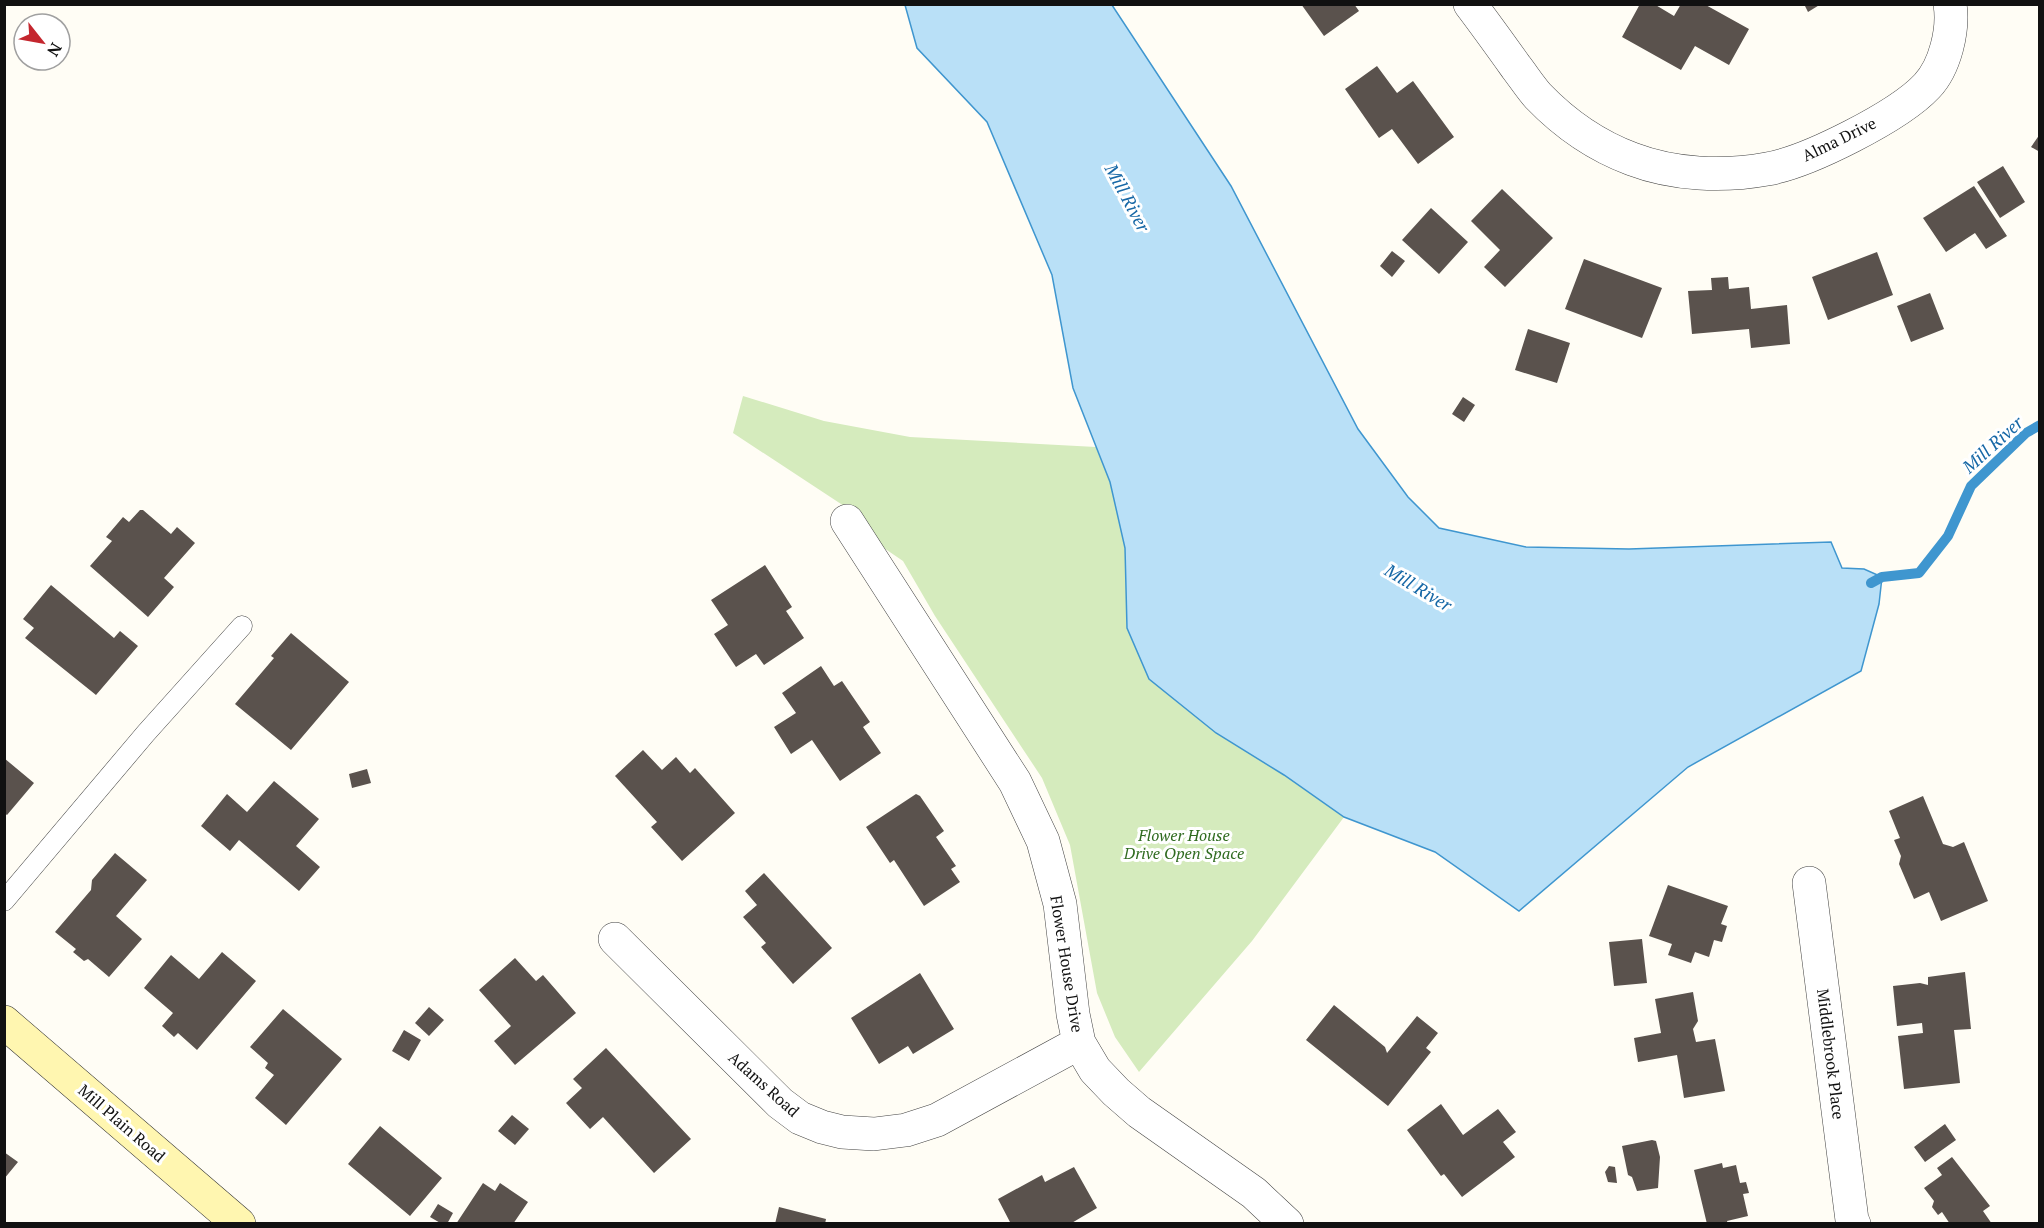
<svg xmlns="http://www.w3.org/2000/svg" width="2044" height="1228" viewBox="0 0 2044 1228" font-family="'PT Serif',serif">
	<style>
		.green { fill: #d5ebbd }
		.water { fill: #b9e0f7; stroke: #3f96cf; stroke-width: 1.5 }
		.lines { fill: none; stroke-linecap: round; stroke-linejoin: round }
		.stream { stroke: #3f96cf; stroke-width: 10 }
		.building { fill: #5a524d }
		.lane-casing { stroke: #444; stroke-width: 21 }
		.street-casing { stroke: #444; stroke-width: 34 }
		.secondary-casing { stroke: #333; stroke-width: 34 }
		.lane { stroke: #fff; stroke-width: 20 }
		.street { stroke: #fff; stroke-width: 33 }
		.secondary { stroke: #fff6b0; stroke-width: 33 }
		.labels { text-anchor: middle; stroke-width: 6; stroke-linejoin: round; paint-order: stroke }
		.street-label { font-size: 16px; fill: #111; stroke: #fff }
		.park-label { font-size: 16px; font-style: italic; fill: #2f6b1f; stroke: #fff }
		.water-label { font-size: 18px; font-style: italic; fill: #1768a6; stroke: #fff }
	</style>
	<rect width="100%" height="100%" fill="#fffdf5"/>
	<path class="green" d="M743,396L824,421L910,437L1096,447L1110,482L1125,548L1127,628L1216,733L1284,775L1344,817L1252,941L1139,1072L1115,1037L1097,993L1070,845L1042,778L935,616L903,561L878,544L841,504L733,433Z"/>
	<path class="water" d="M905,5H1112L1231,186L1358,429L1408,497L1439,528L1526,547L1629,549L1831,542L1842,568L1864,569L1882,577L1879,604L1861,671L1688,767L1519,911L1435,852L1344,817L1284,775L1216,733L1149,679L1127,628L1125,548L1110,482L1073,388L1052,275L987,122L917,48Z"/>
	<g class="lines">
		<path class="stream" d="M1871,583L1882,577L1919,573L1948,536L1971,486L2026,433L2040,425"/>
	</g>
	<path class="building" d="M1301,4H1354L1359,11L1324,36Z
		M1640,4H1654L1674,16L1681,4H1704L1749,29L1729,65L1695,46L1681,70L1622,37Z
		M1804,4H1821L1808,12Z
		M1377,66L1397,93L1413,81L1454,137L1418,164L1392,129L1379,138L1345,89Z
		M2040,134V152L2031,147Z
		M2003,166L2025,202L2000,218L1977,182Z
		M1974,186L2007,236L1986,249L1975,233L1946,252L1923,218Z
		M1502,189L1553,238L1505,287L1484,267L1500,250L1471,221Z
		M1431,208L1468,242L1439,274L1402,240Z
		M1392,251L1405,261L1392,277L1380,266Z
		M1877,252L1893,295L1828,320L1812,277Z
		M1584,259L1662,288L1642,338L1565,309Z
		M1728,277L1729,289L1749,287L1751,309L1787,305L1790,344L1751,348L1749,329L1692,334L1688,291L1712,290L1711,278Z
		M1930,293L1944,329L1911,342L1897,306Z
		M1528,329L1570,343L1557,383L1515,370Z
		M1463,397L1475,405L1464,422L1452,414Z
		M140,510H143L171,534L177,527L195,543L164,578L174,587L148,617L90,566L112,541L106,537L123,517L129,522Z
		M765,565L792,607L786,611L804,638L764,665L756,654L736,667L714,634L728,625L711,600Z
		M51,585L114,638L120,631L138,646L96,695L25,638L34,628L23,619Z
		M291,633L349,682L291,750L235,704L274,658L271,656Z
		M821,666L834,686L842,681L870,722L863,727L881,753L840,781L812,740L791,754L774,727L796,713L782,693Z
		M643,750L662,770L676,757L690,773L695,768L735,813L682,861L651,827L657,822L615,776Z
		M4,758L34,783L7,815L4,813Z
		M367,769L371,783L352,788L349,774Z
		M274,781L319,819L296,846L320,867L299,891L239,840L230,851L201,826L227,794L247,812Z
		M916,794L920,796L944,831L936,837L956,866L951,869L960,882L924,906L894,860L890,863L866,827Z
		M1923,796L1943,844L1953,847L1964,842L1988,901L1941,921L1929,892L1914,899L1899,864L1901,856L1894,840L1900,838L1889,811Z
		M115,853L147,880L116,916L142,939L109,977L88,959L84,961L73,952L76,949L55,932L91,890L92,880Z
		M764,873L832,948L793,984L761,947L766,943L743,917L757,905L745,891Z
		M1668,885L1728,906L1721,924L1727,926L1722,942L1714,940L1709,957L1695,952L1691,963L1668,955L1672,944L1649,936Z
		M1642,939L1647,983L1614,986L1609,942Z
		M222,952L256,981L197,1050L178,1033L174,1037L162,1026L173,1013L144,988L171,955L199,979Z
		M515,958L536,981L543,975L576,1013L515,1065L494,1041L511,1026L479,990Z
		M1965,972L1971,1029L1954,1030L1960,1083L1904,1089L1898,1036L1923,1033L1922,1023L1897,1026L1893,986L1920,983L1928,985V977Z
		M920,973L954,1029L913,1054L908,1046L879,1064L851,1018Z
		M1693,992L1698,1021L1693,1029L1696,1042L1715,1039L1725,1091L1684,1098L1677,1055L1638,1062L1634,1038L1661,1033L1655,999Z
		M1334,1005L1385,1047L1387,1053L1417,1016L1438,1033L1426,1048L1431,1052L1388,1106L1306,1040Z
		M429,1007L444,1020L429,1036L415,1023Z
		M283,1009L342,1059L286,1125L255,1098L274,1075L265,1068L268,1063L250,1047Z
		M404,1030L421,1040L409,1061L392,1051Z
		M606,1048L691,1139L654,1173L603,1117L590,1129L566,1103L582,1088L573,1079Z
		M1441,1104L1463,1135L1498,1109L1516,1132L1503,1142L1515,1157L1462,1197L1444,1174L1441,1176L1407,1130Z
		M512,1115L529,1129L515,1145L498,1131Z
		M1945,1124L1956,1140L1925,1162L1914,1147Z
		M380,1126L442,1178L410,1216L348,1164Z
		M1652,1140L1656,1141L1660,1157L1658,1188L1637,1191L1632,1177L1628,1175L1622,1146Z
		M4,1152L18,1162L4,1179Z
		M1952,1157L1990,1206L1983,1211L1992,1224H1950L1942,1212L1938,1215L1932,1207L1934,1201L1924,1188L1942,1175L1937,1168Z
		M1722,1163L1723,1168L1736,1165L1740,1183L1746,1182L1749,1193L1743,1194L1748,1216L1727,1221L1728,1224H1707L1694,1170Z
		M1609,1166L1615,1167L1617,1183L1608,1182L1605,1172Z
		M1074,1167L1097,1208L1070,1224H1011L998,1199L1042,1175L1045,1182Z
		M483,1183L495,1191L500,1183L528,1202L513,1224H456Z
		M438,1204L453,1213L447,1224H442L430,1217Z
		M779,1207L826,1219L825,1224H775Z"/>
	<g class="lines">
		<g class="lane-casing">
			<path id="lane" d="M4,901L146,733L242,626"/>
		</g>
		<g class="street-casing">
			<path id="street" d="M1470,4C1486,25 1501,46 1516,67C1523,76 1530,87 1538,96C1564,123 1597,146 1632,159C1674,175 1723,177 1767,169C1808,162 1899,116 1927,86C1945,67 1954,30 1950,4
				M847,521L1015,782L1043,841L1060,904L1073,1014L1079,1043L1095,1070L1116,1092L1139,1112L1254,1193L1287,1224
				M1809,883L1852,1220L1854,1224
				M615,939L780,1103L800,1118L822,1127L842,1132L874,1134L906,1130L937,1120L1079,1043"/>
		</g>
		<g class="secondary-casing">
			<path id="secondary" d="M4,1022L239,1224"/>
		</g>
		<use href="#lane" class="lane"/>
		<use href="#street" class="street"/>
		<use href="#secondary" class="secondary"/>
	</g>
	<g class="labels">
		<g class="street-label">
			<text transform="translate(1839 139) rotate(-26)" y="6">Alma Drive</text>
			<text transform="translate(1067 964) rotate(81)" y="6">Flower House Drive</text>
			<text transform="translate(1831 1054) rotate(83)" y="6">Middlebrook Place</text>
			<text transform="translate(764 1084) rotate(42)" y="6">Adams Road</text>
			<text transform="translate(122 1123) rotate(41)" y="6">Mill Plain Road</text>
		</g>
		<g class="park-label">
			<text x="1184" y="841">Flower House<tspan x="1184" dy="18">Drive Open Space</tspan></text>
		</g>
		<g class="water-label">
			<text transform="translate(1127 198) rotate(62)" y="6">Mill River</text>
			<text transform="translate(1993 445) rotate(-42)" y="6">Mill River</text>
			<text transform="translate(1418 588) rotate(31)" y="6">Mill River</text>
		</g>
	</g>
	<rect width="2044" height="1228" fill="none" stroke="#111111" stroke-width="12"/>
	<g transform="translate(42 42) rotate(121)"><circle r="28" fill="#ffffff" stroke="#a0a0a0" stroke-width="1.5"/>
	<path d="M0-4.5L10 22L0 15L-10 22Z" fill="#c4262e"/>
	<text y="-9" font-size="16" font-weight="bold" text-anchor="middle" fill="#111111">N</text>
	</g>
</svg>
